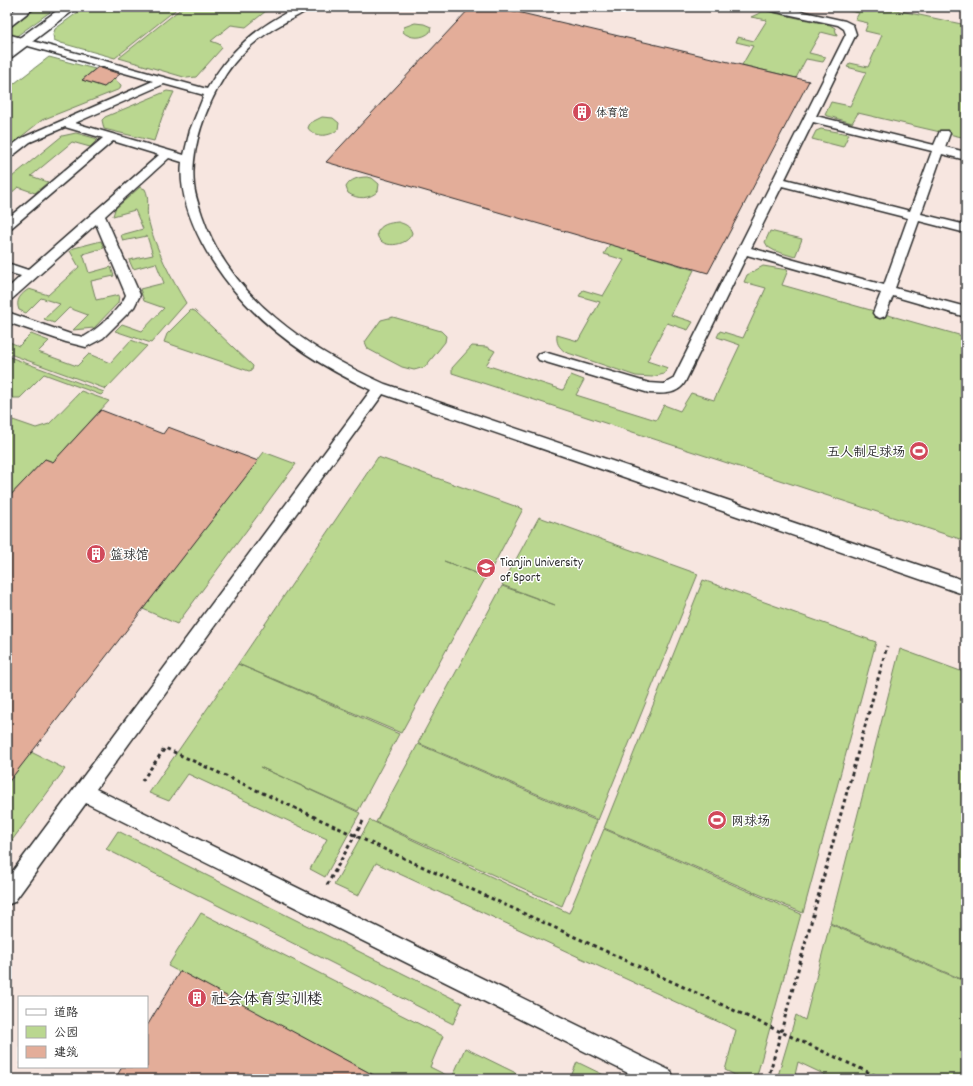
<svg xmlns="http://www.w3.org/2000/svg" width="973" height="1086" viewBox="0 0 973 1086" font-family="Dekko,'LXGW WenKai TC',sans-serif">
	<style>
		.built { fill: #f7e6e0; fill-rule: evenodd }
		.green { fill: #bad790; stroke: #72815e }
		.building { fill: #e3ad99; stroke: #2b2b2b }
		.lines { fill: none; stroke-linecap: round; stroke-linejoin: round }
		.service-casing { stroke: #2b2b2b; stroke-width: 3 }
		.secondary-casing { stroke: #2b2b2b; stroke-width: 3 }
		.path { stroke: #2b2b2b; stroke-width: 3; stroke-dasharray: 3.5 3.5; stroke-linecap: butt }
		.service { fill: #fff; fill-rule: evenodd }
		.secondary { fill: #fff; fill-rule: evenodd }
		.labels { text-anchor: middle; stroke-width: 3; stroke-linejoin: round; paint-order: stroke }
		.far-poi-label { font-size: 11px; fill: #2b2b2b; stroke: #fff; text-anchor: start }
		.poi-label { font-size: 13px; fill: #2b2b2b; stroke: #fff; text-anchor: start }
		.near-poi-label { font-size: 16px; fill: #2b2b2b; stroke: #fff; text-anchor: start }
	</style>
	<rect width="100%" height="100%" fill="#fff"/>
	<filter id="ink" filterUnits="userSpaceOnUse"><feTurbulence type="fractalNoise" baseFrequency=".025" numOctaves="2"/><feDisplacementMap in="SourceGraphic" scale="8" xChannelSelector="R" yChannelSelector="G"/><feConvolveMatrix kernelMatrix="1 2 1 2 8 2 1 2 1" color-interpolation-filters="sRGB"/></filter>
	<g filter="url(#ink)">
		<path class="built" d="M175,7H966V1079H7V139ZM19,997H147V1067H19Z"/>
		<path class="green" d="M38,7H57L7,43V29Z
			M85,7H179L115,58L61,43L54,40L53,35L55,29Z
			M183,7H271L246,27L231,25L211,41L219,44L222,48L196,77L187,78L119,58Z
			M831,7H882L966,25V138L858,113L852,123L825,115L831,102L850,106L866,72L847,67L850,63L868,67L882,35L865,31L868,23L855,20L859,13Z
			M762,12H770L830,25L835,28L837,36L821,32L809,53L826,57L823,62L806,59L796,78L742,65L753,46L736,42L738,37L754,41L767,20L751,17Z
			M415,23L424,24L431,27L430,32C423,39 410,39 403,32L404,27Z
			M49,57L95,69L82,80L104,87L114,79L121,85L120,89L42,120L7,148V89Z
			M167,91L174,92L162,117L154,141L104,129L102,120L105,117Z
			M322,117L333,118L339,123L338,129C331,137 314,138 308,128L310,123Z
			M821,129L849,134L843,147L812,139L816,131Z
			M76,133L98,139L90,147L72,142L31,176L48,182L35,193L18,187L7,197V181L62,136Z
			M367,177L372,178L379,184L378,191C370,199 358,200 348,193L346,187C350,179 359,177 367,177Z
			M140,187L145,189C150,198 146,209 148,219C155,248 171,278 186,303L151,343L115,331L122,324L142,331L164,308L144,301L140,289L164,283L156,263L133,269L129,260L153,255L147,236L123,241L121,235L143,229L135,210L113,216L115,209Z
			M398,222C405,224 410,226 412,233C408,247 378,250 377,233C381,224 389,223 398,222Z
			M770,231L802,239L795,257L775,251L768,247L765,242Z
			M101,241L104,248L83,254L89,273L111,267L114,276L91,281L96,300L119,295L118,303L94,328L73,330L88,315L69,308L54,323L44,319L60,304L41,298L26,313L19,310C15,300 21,294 29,289L48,295L79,267L70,251L74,248Z
			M610,244L694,270L671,315L693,322L688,330L667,323L647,361L668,368L664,374L652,377L636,376L565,352C559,347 556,343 557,335L578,341L600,302L579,296L583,290L603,296L624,260L604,254Z
			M763,266L788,270L782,285L966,337V541L452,373V368L472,346L487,347L495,351L486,365L563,390L571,375L584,380L576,395L656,420L664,405L680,411L691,393L714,400L740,345L717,337L720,331L743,338L766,288L744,282L747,275Z
			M191,310L195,311L253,366L252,370L249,371L164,342L167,334Z
			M393,317L441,331L446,336L445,342L425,367L414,370L402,367L383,357L368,349L365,342L381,320Z
			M31,334L49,341L38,352L77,366L89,354L110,363L131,340L147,346L106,389L7,353V341L19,346Z
			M7,356L104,392L101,395L44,374L20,398H7Z
			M81,391L109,401L53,462L45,459L7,499V422L10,419L36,428L49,424Z
			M264,452L296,464L177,624L143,609Z
			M378,457L523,509L487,577L444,561L486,577L401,733L238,664Z
			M539,517L698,574L598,820L418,743L502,586L555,605L502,585Z
			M703,580L876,642L803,913L604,828Z
			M900,649L966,673V981L830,923Z
			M238,664L399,734L358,811L260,767L360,813L325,877L310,869L327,839L188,774L169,801L149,793Z
			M418,744L597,821L562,906L376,822Z
			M31,752L65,769L7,847V784Z
			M370,820L569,913L604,829L801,914L756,1079H743L725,1070L736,1030L376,863L358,896L334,885Z
			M118,831L462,1003L453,1024L106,849Z
			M201,913L443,1036L430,1067L452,1078L465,1048L516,1073L514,1079H381L168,966Z
			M830,924L966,982V1079H834L798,1062L794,1079H777L796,1015L805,1020Z
			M577,1062L612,1079H570Z"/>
		<path class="building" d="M471,7H496L809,81L708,273L326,162Z
			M98,67L120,74L104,87L82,80Z
			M101,410L163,434L168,427L258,461L7,784V499L45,459L53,462Z
			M180,971L381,1079H115L122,1067H147V1026Z"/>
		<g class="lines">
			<g class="service-casing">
				<path id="service" d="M297,7H310C304,14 290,19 282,24C260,36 240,53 226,74C206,106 190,148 194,185C195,196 199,205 202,215C229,297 310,351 385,384L966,581V595L383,394L96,789L671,1071L674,1079H640L86,803L14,902L7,905V879L371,390C302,358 238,311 202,243C189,218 179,190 182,162L169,158L105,216L140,295L134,307L103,338L86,347L66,342L7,322V312L73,335L84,337C98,329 120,309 126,295L96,224L12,299L7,300V289L21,276L7,272V263L28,270L159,155L113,141L11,228L7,229V219L103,138L65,127L30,142L11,157L7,159V149L22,138L153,81L7,40V34L207,89C230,49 256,28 297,7ZM164,84L204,95L190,130L184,155L75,123Z
					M763,7H782L845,21L853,25L856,34L816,116L934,145L940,131H948L950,133L945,147L966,152V160L942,154L921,214L966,225V233L919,221L895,288L966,307V317L893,296L885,316L880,318L875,316L873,313L881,293L747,255L685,382C678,395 662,394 649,393L539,360L537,357L539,354L544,352L649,383L664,384L673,379L846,34L844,29L838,25L768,10ZM813,122L932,151L910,211L785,179ZM782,186L908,218L884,285L751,248Z
					M956,7H966V11L957,9Z"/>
			</g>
			<g class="secondary-casing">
				<path id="secondary" d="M19,7H35L12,25L7,26V15Z
					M62,7H78L12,57L7,58V47Z"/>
			</g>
			<path class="path" d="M142,781L165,748L883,1079
				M327,885L363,821
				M768,1079L887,646"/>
			<use href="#service" class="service"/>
			<use href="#secondary" class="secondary"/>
		</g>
	</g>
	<defs>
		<g id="building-disc" transform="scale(1)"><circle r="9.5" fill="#d1495b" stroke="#fff"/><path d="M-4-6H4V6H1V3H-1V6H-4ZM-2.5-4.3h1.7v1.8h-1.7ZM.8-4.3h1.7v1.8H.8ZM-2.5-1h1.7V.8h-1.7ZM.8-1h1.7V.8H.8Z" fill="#fff"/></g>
		<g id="stadium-disc" transform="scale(1)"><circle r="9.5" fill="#d1495b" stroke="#fff"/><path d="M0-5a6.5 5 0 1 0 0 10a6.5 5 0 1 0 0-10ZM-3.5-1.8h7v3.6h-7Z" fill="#fff"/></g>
		<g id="university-disc" transform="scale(1)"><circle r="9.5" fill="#d1495b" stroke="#fff"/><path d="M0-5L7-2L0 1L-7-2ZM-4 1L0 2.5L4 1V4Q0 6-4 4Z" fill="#fff"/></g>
	</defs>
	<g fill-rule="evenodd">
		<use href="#building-disc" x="582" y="112"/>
		<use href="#stadium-disc" x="919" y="451"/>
		<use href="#building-disc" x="96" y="554"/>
		<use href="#university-disc" x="486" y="568"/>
		<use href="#stadium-disc" x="717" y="820"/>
		<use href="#building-disc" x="197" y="998"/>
	</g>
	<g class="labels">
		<g class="far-poi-label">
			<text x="596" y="116">体育馆</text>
		</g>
		<g class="poi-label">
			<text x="905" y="456" text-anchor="end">五人制足球场</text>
			<text x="110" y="559">篮球馆</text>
			<text x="500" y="566">Tianjin University<tspan x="500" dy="15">of Sport</tspan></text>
			<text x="731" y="825">网球场</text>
		</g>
		<g class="near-poi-label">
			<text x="211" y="1004">社会体育实训楼</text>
		</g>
	</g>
	<rect width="973" height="1086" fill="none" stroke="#fff" stroke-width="24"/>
	<rect x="12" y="12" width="949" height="1062" fill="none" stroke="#2b2b2b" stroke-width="1.5" filter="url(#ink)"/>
	<rect x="18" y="996" width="130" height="72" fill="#ffffff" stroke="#aaaaaa"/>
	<rect x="26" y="1009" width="20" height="6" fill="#ffffff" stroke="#aaaaaa"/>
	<text x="54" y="1016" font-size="12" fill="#2b2b2b">道路</text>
	<rect x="26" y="1026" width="20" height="12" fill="#bad790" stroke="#aaaaaa"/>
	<text x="54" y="1036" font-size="12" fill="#2b2b2b">公园</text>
	<rect x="26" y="1046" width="20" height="12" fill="#e3ad99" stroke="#aaaaaa"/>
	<text x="54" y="1056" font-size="12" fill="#2b2b2b">建筑</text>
</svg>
